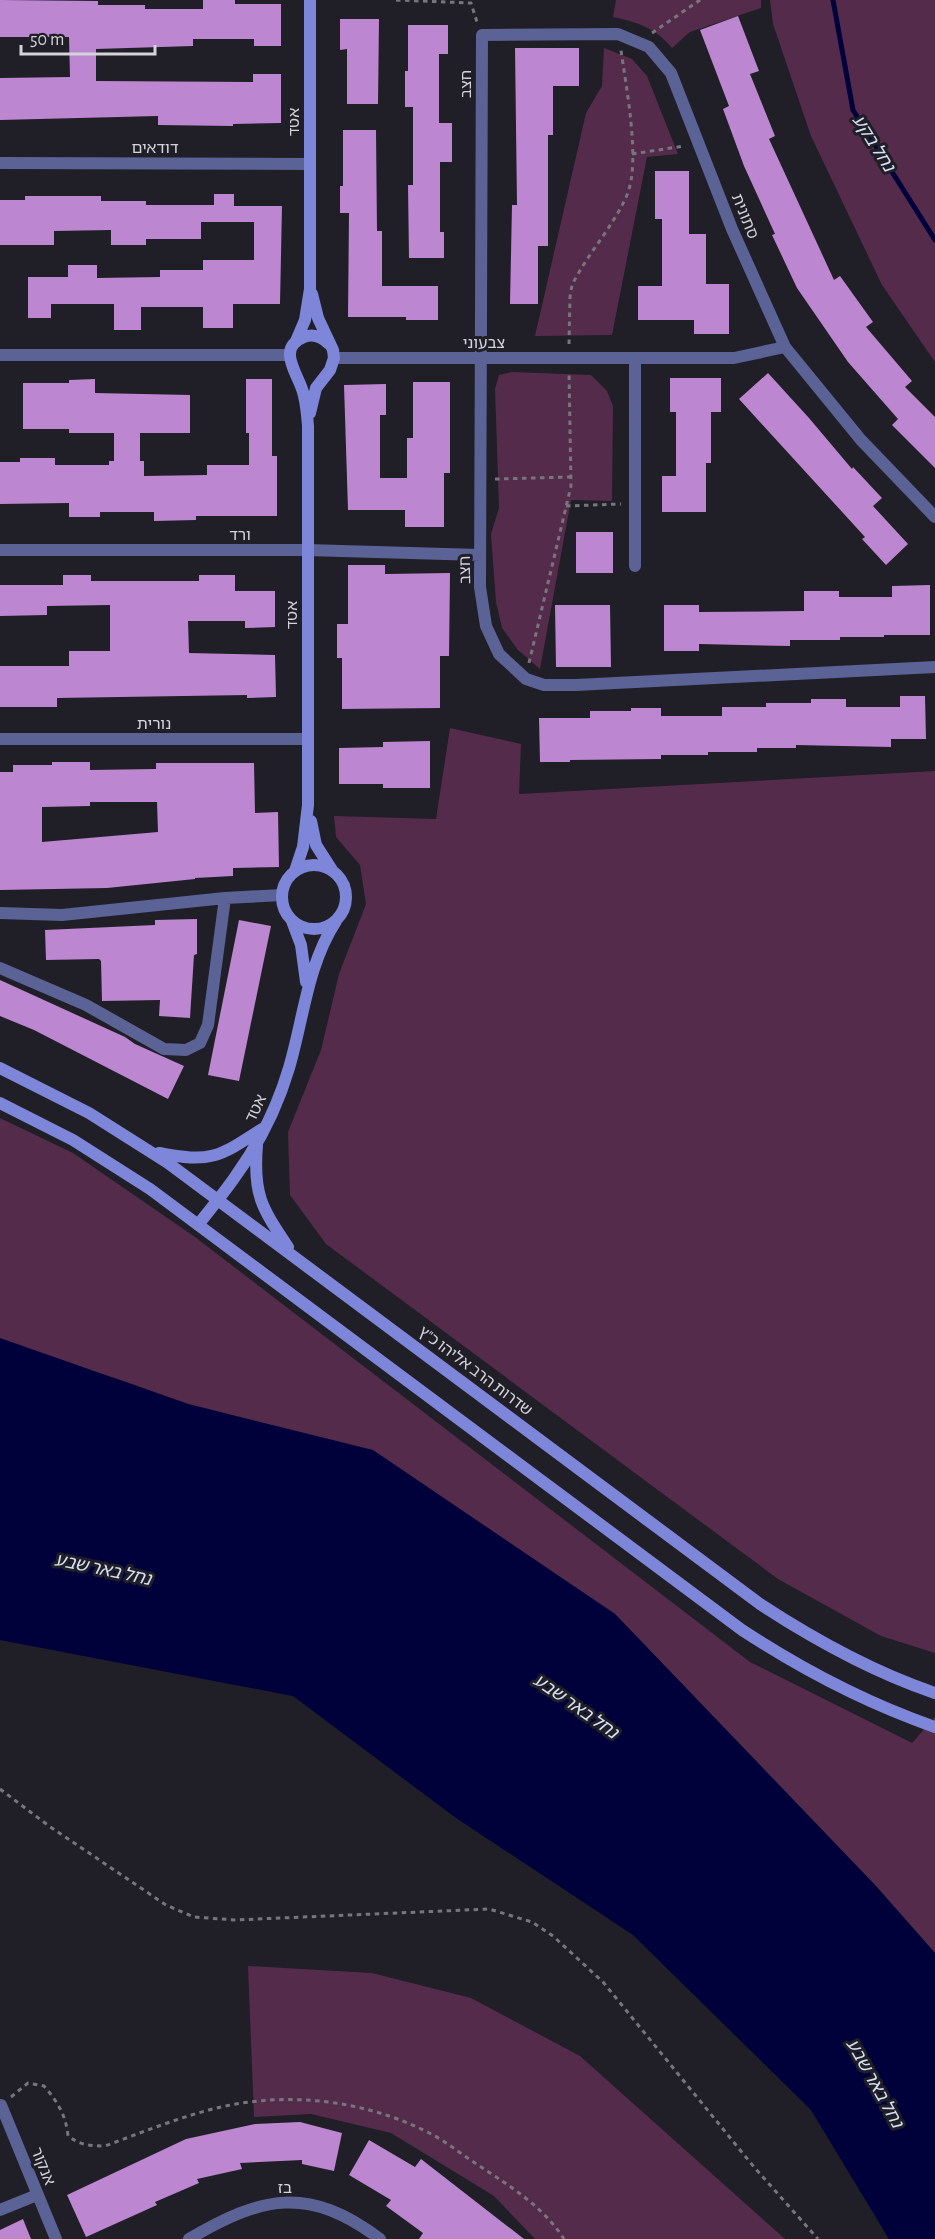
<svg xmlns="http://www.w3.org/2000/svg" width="935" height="2239" viewBox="0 0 935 2239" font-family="'Alegreya Sans','Noto Sans Hebrew',sans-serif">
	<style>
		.green { fill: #552b4b }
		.water { fill: #00003b }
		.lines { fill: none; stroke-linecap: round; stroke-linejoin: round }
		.stream { stroke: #00003b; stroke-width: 5 }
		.building { fill: #bd86d0; fill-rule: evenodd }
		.path { stroke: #77767d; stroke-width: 3; stroke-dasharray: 4.5 4.5; stroke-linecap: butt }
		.street { stroke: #5b6295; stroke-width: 12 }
		.secondary { stroke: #7d86d8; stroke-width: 12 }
		.labels { text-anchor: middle; stroke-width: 6; stroke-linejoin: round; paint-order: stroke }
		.street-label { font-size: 16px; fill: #d4d3d9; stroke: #201e27 }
		.water-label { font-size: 18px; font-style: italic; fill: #d5e2f6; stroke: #201e27 }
	</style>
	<rect width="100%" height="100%" fill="#201e27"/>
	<path class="green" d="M616,0H761V8L690,32L672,48C656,28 637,22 613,17Z
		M770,0H935V362L882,285L811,136L773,24Z
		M604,48L632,59L647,76L678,154L647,157L612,335L535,336L586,113L602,86Z
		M512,372L591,375L607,391L613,406L612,501L571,500L540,669L518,650L502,628L496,602L491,534L499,508L495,389L499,375Z
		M450,728L521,744L519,794L935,771V1653L881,1636L778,1579L326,1244L290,1195L288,1132L321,1050L339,974L366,904L360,865L336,837L334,816L436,819Z
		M0,1118L73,1153L195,1237L750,1662L912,1743L935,1717V1953L875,1885L615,1614L373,1451L188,1404L118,1379L0,1345Z
		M248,1966L372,1973L471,1998L580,2056L785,2239H535L494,2196L391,2133L311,2114L254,2117Z"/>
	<path class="water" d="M0,1338L188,1404L373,1450L615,1614L875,1885L935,1953V2239H889L811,2110L633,1935L456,1818L293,1696L0,1640Z"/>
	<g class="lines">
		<path class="stream" d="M833,0L853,110L935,240"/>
	</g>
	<path class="building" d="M0,0L98,1V5H145V9H203V0H235V4H281V46H254V39H193V46L96,49V81L253,82V74H281V123L233,124V126L158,125V116L0,120V78L70,77L69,37H0Z
		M738,16L759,71L750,74L775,136L769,139L834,280L840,276L873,322L866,327L912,381L905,387L935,417V468L892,425L898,419L848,362L797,288L772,235L775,234L744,166L723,109L729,106L700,30Z
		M340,19H379L378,104H347V49L340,50Z
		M408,25H448V54H439V123H452V162H440V232H444V258H409L408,185H413V107H405V71H408Z
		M515,48H579V86H553V135H548V246H538V304H510L512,205H517Z
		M343,130H376L377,231H382V286H438V320H406V317H348L349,213H340V186H343Z
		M655,171H689V234H706V284H729V334H694V320H638V286H662V219H655Z
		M214,194H234V206H282L280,304H233V328H203V307H141V330H114V304H51V318H28V277H68V265H97V278L160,277V270H203V260H254V222H201V239H146V245H111V230L54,231V245H0V200H25V196H101V201H146V205H214Z
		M768,373L809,418L852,469L853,467L882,498L873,506L908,544L886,565L862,539L865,537L739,399Z
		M670,378H721V412H711V463H706V512H662V476H676V412H670Z
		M95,379V393L190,395V433H140V461H144V476L207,475V465H249V433H246V379H272V456H277V516H196V520L154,521V512H100V517H69V503L0,504V462H20V458H55V465H109V461H114V433H69V429H23V383H69V380Z
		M413,382H450V473H444V527H405V510H348L344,385L386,384V415H380V478H407V438H413Z
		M576,532H613V573H576Z
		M348,565H385V574L450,573L449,656H440V708L342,709V658H337V624H348Z
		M63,575H91V581H199V575H235V591H275V627L245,628V621H188L189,653L275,655L276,697L247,698V695L57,698V707H0V666H69V651H110V605L47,606V615L0,616V585H63Z
		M930,585V635H884V637H840V640H790V646L699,644V651H664V605H699V612L804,611V591H839V597H892V586Z
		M555,605H610L611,667H556Z
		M900,696H925L926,739H891V747L796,745V748H757V752H708V755H661V759L570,760V762H540L539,718H590V711H631V708H661V716H722V707H766V703H811V699H846V707H900Z
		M430,741V788H383V784H339V748L383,747V742Z
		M52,762H90V770L156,769V763H254L255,813L278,812L279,867L233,868V876L195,878V879L107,888L0,890V772H13V765H52ZM90,802H157L158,832L42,842V807L90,806Z
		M197,919V954L194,955L190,1018L159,1016L160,1000L102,1001L101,961L99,959L46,960L45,930L155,925V920Z
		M239,920L271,926L239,1081L208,1075Z
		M0,980L125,1037L135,1044L184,1066L168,1099L34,1030L0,1016Z
		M300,2122L342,2133L334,2171L302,2164V2160L240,2163L242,2169L197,2179L199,2183L155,2202L157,2205L86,2237L67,2195L186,2139L255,2124Z
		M369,2140L415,2167L421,2159L524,2239H419L423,2233L386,2206L391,2200L349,2175Z
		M23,2219L31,2239H0V2230Z"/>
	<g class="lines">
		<path class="path" d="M396,0L471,3L477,22
			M652,33L700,0
			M632,154L684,146
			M569,344L570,297L572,285C588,253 613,227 627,195C641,162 626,87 621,50
			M495,479L571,477
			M566,506L621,504
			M529,663L571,486L569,371
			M0,1789L49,1826L166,1905L194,1917L235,1920L489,1909L532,1922L553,1936L603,1982L754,2167L818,2239
			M11,2097L28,2083L44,2086C57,2101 66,2115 68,2136C80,2145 90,2146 105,2146C143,2132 182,2116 221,2107C291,2091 370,2101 433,2135C448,2143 461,2154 475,2163C508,2185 542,2205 564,2239"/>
		<path class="street" d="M0,163L310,164
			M0,355H290
			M334,358H734L785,347
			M635,358V566
			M935,517L861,440L785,347L732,229L671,73L649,47L618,34L482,35L480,587L486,626L499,654L526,679L544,685H576L935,667
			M0,550H307L480,555
			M0,739H308
			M0,913L62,915L225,898L282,895
			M0,968L86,1005L164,1049L186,1050L200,1043L208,1025L225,898
			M1,2105L56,2239
			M0,2210L37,2195
			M189,2239C262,2196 308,2185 380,2239"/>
		<path class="secondary" d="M296,341L305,320L310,289V0
			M310,413L316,388L330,370L334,358L333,350L318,318L312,294
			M311,821L316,845L332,870
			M282 897a32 32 0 1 1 64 0a32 32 0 1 1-64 0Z
			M295,871L303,847L308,805V426C307,413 306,400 302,389C296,371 277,348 304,337C314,333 322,337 329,344
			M292,921L301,945L306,982
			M0,1068L89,1113L168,1163L760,1604C815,1640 873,1672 935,1693
			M0,1103L73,1140L150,1189L742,1630C803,1670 866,1703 935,1727
			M257,1145C253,1194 261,1207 288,1247
			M159,1153C211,1163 219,1157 262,1129
			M198,1225C211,1208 225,1192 237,1174C260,1142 278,1105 289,1068C304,1017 307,966 336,921"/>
	</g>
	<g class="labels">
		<g class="street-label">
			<text transform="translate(465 84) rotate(-90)" y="6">חצב</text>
			<text transform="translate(293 122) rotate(-90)" y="6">אטד</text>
			<text x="155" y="153">דודאים</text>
			<text transform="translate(746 216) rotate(68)" y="6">סתונית</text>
			<text x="484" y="348">צבעוני</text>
			<text x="240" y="540">ורד</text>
			<text transform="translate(464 570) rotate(-91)" y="6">חצב</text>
			<text transform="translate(291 615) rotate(-90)" y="6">אטד</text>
			<text x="154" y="729">נורית</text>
			<text transform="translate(255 1108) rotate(-65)" y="6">אטד</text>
			<text transform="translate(476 1370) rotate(37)" y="6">שדרות הרב אליהו כ"ץ</text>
			<text transform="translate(44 2166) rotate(68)" y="6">אנקור</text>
			<text x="285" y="2193">בז</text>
		</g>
		<g class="water-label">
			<text transform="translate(874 143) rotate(58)" y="6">נחל בקע</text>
			<text transform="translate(103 1569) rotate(12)" y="6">נחל באר שבע</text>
			<text transform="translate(576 1706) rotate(35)" y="6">נחל באר שבע</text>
			<text transform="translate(875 2083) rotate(61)" y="6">נחל באר שבע</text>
		</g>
	</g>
	<path d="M21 45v9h134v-9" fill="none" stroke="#d4d3d9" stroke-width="3"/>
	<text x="30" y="45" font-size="18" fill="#d4d3d9" stroke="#201e27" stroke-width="4.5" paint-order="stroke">50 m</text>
</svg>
